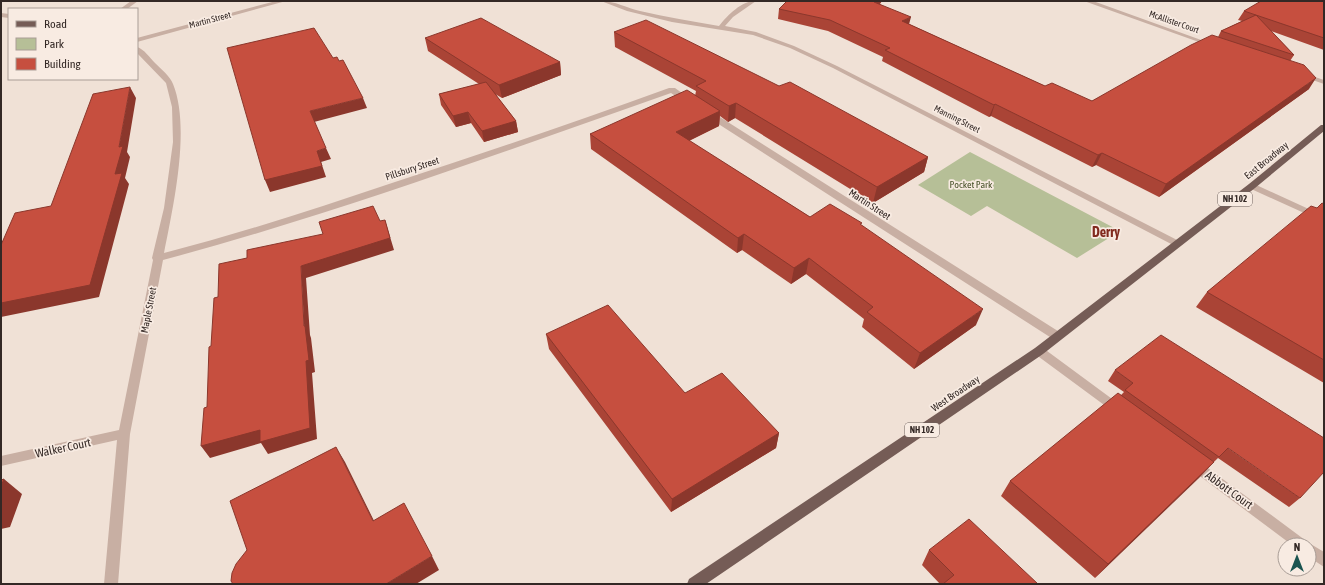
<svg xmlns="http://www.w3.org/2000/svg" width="1325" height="585" viewBox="0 0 1325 585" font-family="'Asap Condensed',sans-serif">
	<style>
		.green { fill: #b6bf97 }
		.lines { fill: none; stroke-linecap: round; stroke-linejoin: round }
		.minor { fill: #c8afa3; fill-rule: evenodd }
		.major { fill: #755c56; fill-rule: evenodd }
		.wall { fill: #aa4436 }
		.shaded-wall { fill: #8b372c }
		.building { fill: #c64f3f; stroke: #8b372c }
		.labels { text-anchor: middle; stroke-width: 3.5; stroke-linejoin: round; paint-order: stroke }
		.far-street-label { font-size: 9px; fill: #332825; stroke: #f8ebe2 }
		.shield { fill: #f8ebe2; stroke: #6e625e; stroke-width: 1 }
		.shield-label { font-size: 9px; font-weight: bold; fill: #332825 }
		.street-label { font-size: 10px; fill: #332825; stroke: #f8ebe2 }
		.park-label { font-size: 10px; fill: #475129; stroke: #f8ebe2 }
		.near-street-label { font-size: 12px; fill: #332825; stroke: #f8ebe2 }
		.district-label { font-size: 14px; font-weight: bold; fill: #812a1e; stroke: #f8ebe2 }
	</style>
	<rect width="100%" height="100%" fill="#f0e1d6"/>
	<path class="green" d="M970,152L1120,231L1077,258L987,206L971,216L918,185Z"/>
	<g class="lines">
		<path class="minor" d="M131,1H138L127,9H120Z
			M276,1H286L137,42V38Z
			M601,1C615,1 627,8 640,11C666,17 692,21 719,26C728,15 741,1 756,1L733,17L725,26L756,32L794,46L837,66L1181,242L1183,244L1178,247L1175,246L833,68L790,48L753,35L672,22L627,11Z
			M1084,1H1093L1215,45L1210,46Z
			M1,13L9,14V18L1,17Z
			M137,47C144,49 150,58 155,63C161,69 170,76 173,84C191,128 173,207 164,253C242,233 318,208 395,182C487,152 578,121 669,88H675L693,101L689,103H686L671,93C503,152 335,214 163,260L130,434L118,584H104L117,440L1,466V456L119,430L153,260L152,258L164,208L173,142L172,107L166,83L137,53Z
			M1303,73L1324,80V84L1301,76L1299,75Z
			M706,112H712L1061,333L1062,336L1061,339H1053L706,116Z
			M1252,183L1324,216V222L1249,188L1248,186L1249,184Z
			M1039,347L1043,348L1123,407L1125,410L1123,413L1119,415L1115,413L1035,354L1034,351L1035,348Z
			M1193,459L1197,460L1309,543L1324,552V567L1309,557V545H1292L1189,468L1187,464L1189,460Z"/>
		<path class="major" d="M1321,125H1324V131L1255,188L1043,354L706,584H687L689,579L1035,348L1249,184Z"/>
	</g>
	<path class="wall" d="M787,1H882L880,4L909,24L1045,86L1092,101L1218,37L1221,31L1242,21L1238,20L1244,11L1324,1V50L1271,31L1294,55L1290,61L1309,89L1159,197L1096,165L1092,167L991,116L989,117L882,61L883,57L828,31L778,19L779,9Z
		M614,32L779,86L928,157L924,172L873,203L735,118L728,122L720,116L719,126L689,141L810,217L861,225L976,325L914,369L862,327L864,319L806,274L791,284L742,250L737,253L591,149L590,134L695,96L696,91L615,47Z
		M425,38L560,62L561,75L502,98L495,94L516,121L518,132L484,142L471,123L456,127L441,105L439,94L479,84L428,51Z
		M1324,204V383L1196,307L1207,292L1317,208Z
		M546,334L685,393L779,433L776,448L671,512L549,349Z
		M1115,370L1300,498L1289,507L1218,458L1095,578L1001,496L1010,481L1121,395L1124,392L1108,381Z
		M929,550L1038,584H940L922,565Z"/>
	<path class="shaded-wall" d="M875,1H882L872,12L874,2Z
		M911,17L908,28L902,21Z
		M560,62L561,75L502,98L499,85Z
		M1316,78L1309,89L1159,197L1166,184Z
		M130,87L136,98L127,152L130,157L125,178L129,184L99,297L1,317V303L115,174L119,147Z
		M363,98L367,108L314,122L310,111Z
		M736,103L735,118L728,122L729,106Z
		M995,104L991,116L989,117L994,105Z
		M720,111L719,126L676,147V132Z
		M468,112L471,123L456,127L453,116Z
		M516,121L518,132L484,142L482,131Z
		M326,148L331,159L321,162L326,177L270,192L265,180L317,151Z
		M1102,153L1096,165L1092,167L1098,155Z
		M928,157L924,172L873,203L877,187Z
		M385,220L394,250L306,278L310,335L311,338L315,372L312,373L317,439L268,454L261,443L210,458L201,446L306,361L301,266Z
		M744,234L742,250L737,253L738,238Z
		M809,258L806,274L791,284L794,268Z
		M983,309L976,325L914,369L920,353Z
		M779,433L776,448L671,512L672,499Z
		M336,447L345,462L381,535L373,521Z
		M1214,462L1199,478L1095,578L1108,564Z
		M4,479L22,494L10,527L1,529V484Z
		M432,556L439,570L416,584H386Z"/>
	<path class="building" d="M787,1H875L874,2L911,17L902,21L1045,86L1052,83L1092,101L1191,45L1212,35L1304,65L1316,78L1166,184L1102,153L1098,155L995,104L994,105L885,50L890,48L830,20L779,9Z
		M1261,1H1324V38L1244,11Z
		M1256,15L1294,55L1221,31Z
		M481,18L560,62L499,85L425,38Z
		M646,20L779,86L790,82L928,157L877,187L736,103L729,106L696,86L706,81L614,32Z
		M314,28L333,58L337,57L339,61L343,60L363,98L310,111L326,148L317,151L322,166L265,180L227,48Z
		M486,82L516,121L482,131L468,112L453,116L439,94Z
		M130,87L119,147L123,146L115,174L122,173L90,285L1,303V245L15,213L51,206L93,94Z
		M687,90L720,111L676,132L810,217L830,204L862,223L860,224L983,309L920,353L867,312L873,307L809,258L794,268L744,234L738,238L590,134Z
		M1322,203L1324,204V360L1207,292L1311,206L1317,208Z
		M373,206L380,221L385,220L390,238L301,266L304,326H305L309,360L306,361L310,428L260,442V430L201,446L204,408L207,407L209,347L211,346L214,298L218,297L219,264L247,258V250L323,234L319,222Z
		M608,305L685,393L722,373L779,433L672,499L546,334Z
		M1161,335L1324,438V472L1300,498L1228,448L1219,457L1125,390L1133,383L1115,370Z
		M1118,393L1214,462L1108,564L1010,481Z
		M336,447L373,521L404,503L432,556L386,584H233L231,581L232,573L236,564L247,550L230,501Z
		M4,479L1,486V480Z
		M969,519L1038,584H943L954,575L929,550Z"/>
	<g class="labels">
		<g class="far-street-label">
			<text transform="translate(210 20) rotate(-15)" y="3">Martin Street</text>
			<text transform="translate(1174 22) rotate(19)" y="3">McAllister Court</text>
			<text transform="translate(957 119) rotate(27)" y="3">Manning Street</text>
		</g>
		<g class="shield">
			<rect x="1218" y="192" width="34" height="14" rx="3"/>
			<rect x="905" y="423" width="34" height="14" rx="3"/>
		</g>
		<g class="shield-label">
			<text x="1235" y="202">NH 102</text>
			<text x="922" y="433">NH 102</text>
		</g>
		<g class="street-label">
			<text transform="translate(1266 160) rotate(-39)" y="4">East Broadway</text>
			<text transform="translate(412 168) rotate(-18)" y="4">Pillsbury Street</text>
			<text transform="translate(870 204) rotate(33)" y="4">Martin Street</text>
			<text transform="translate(148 310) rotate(-79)" y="4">Maple Street</text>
			<text transform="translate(955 393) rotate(-34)" y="4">West Broadway</text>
		</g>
		<g class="park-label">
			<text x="971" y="188">Pocket Park</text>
		</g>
		<g class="near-street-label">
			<text transform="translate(63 448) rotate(-12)" y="4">Walker Court</text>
			<text transform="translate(1229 490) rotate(36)" y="4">Abbott Court</text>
		</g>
		<g class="district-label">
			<text x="1106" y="237">Derry</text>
		</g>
	</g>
	<rect width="1325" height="585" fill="none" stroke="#332825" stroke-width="4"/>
	<rect x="8" y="8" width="130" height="72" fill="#f8ebe2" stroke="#a99d96"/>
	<rect x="16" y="21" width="20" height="6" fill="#755c56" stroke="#a99d96"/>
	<text x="44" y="28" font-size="12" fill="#332825">Road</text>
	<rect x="16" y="38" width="20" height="12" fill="#b6bf97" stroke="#a99d96"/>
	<text x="44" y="48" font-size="12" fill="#332825">Park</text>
	<rect x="16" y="58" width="20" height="12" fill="#c64f3f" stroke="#a99d96"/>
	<text x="44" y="68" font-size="12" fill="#332825">Building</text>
	<g transform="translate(1297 557)"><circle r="19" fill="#f8ebe2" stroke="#a99d96"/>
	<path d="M0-3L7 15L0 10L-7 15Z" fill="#1b5450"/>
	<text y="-6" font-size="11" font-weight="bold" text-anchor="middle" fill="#332825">N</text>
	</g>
</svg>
